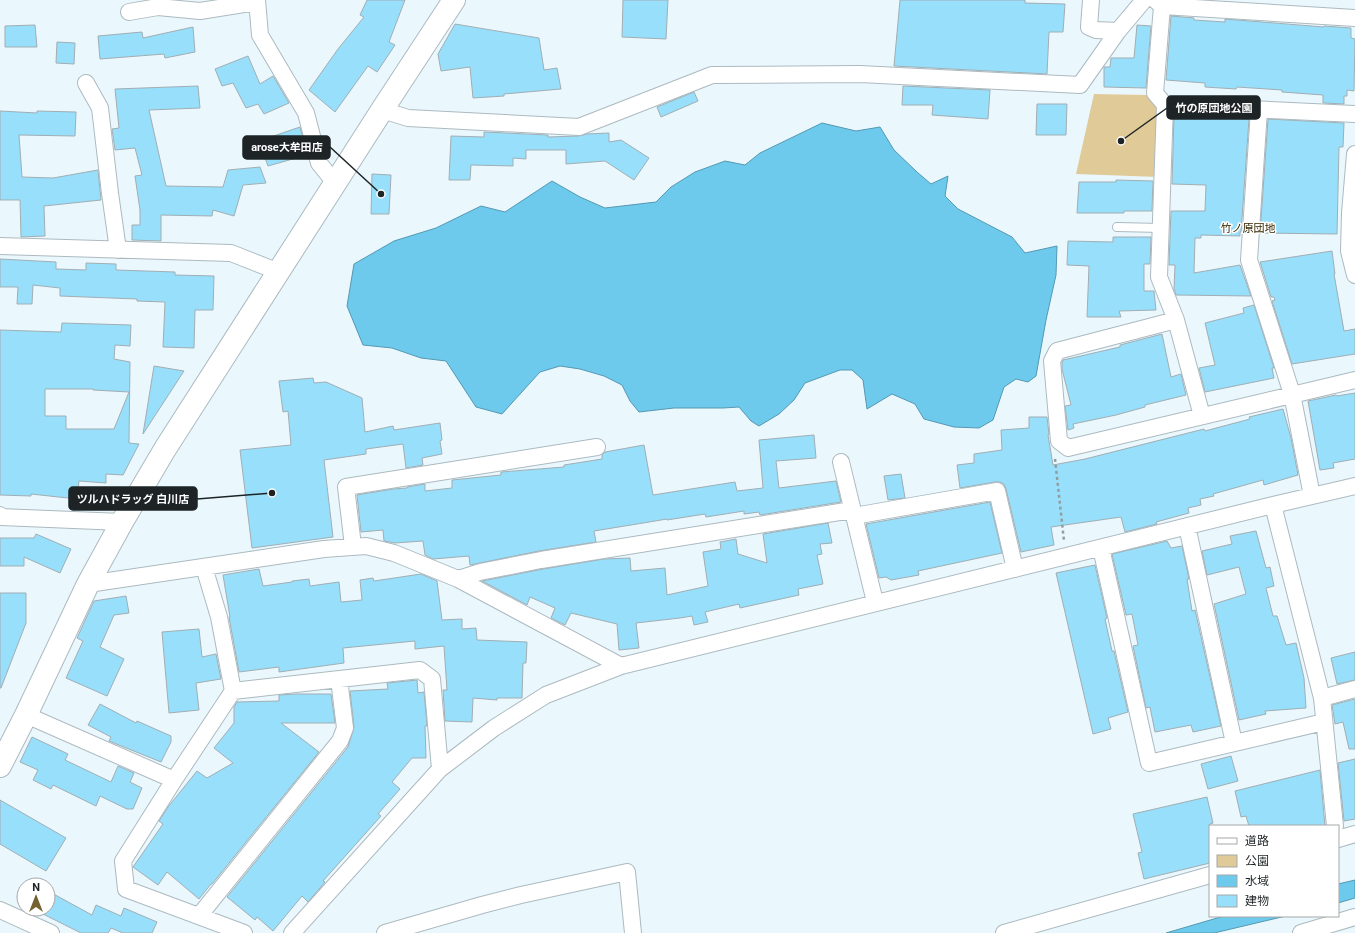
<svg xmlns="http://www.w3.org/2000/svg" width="1355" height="933" viewBox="0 0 1355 933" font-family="Roboto,'Noto Sans JP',sans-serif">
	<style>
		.green { fill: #dfca98 }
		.water { fill: #6dcaed; stroke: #5598b1 }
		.building { fill: #97dffa; stroke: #a1aeb4; fill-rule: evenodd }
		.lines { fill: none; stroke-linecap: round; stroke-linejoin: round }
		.lane-casing { stroke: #acbac0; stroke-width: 10 }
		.street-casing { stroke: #acbac0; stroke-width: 18 }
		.secondary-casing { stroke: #acbac0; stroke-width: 24 }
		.path { stroke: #929da1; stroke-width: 2.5; stroke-dasharray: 3 3; stroke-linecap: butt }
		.lane { stroke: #fff; stroke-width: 8 }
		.street { stroke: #fff; stroke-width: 16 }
		.secondary { stroke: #fff; stroke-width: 22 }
		.labels { text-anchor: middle; stroke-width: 3; stroke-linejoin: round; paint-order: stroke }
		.neighbourhood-label { font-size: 11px; fill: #352700; stroke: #fff }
		.leader { fill: none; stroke: #1e2426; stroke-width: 1.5 }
		.callout-dot { fill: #1e2426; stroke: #fff; stroke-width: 1.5 }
		.callout { fill: #1e2426; stroke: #1e2426; stroke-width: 1.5 }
		.callout-label { font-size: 11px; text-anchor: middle; font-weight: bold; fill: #fff }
	</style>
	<rect width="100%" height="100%" fill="#eaf8fe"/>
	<path class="green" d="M1094,94L1148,95L1160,108L1158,177L1076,174Z"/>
	<path class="water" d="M822,123L856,131L880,127L894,150L917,172L931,184L948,176L945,196L958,209L1012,237L1025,253L1057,246L1056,275L1046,320L1036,376L1028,382L1016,379L1004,387L993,420L979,428L954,427L924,419L915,404L892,394L867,409L863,380L852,370H840L805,383L794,400L779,414L759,426L751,421L739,407L723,408H674L639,412L630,401L622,385L604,376L580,369L560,366L540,372L502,414L476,407L446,361L421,358L392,348L363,345L347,306L354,264L394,241L436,228L481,206L505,212L552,181L580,197L605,208L656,202L671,187L695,172L725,161L745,165L760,153Z
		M1355,880V898L1338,903V884Z
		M1224,916H1286L1214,933H1166Z"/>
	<path class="building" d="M367,0H405L389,42L395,45L377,72L368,66L335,112L309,90L338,49L364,17L360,15Z
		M623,0H668L666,39L622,37Z
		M900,0H1025V3L1065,4L1063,32H1049L1047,74L894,66Z
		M1171,16L1194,18V20L1225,22V19L1324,27V26L1351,28V38L1355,39L1354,91L1347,90V96H1344V104L1323,103V95L1282,92V90L1237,87L1236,89L1205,87V83L1166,80Z
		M455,24L539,38L544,70L557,68L561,89L504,94V96L473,98L470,67L441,71L438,54Z
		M35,25L37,47H5V26Z
		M1137,25L1151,26L1146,88L1104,87V67H1110L1111,58H1134Z
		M193,27L195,52L165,58L164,54L100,59L98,36L142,32L143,38Z
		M57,42L75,43L74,64L56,63Z
		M248,56L260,84L273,76L289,103L264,114L258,104L246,108L233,83L222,86L215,69Z
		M198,86L200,108L149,110L166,186L223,187L228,170L260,167L266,183L243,185L234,216L213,210L212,216L161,215V241L132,240V225H140V210L135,176L142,175L135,148L115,150L112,129L119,128L115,89Z
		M903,86L990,90L988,119L932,115L933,105H902Z
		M694,92L698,101L661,117L657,107Z
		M1037,104H1067L1066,135H1036Z
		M0,111L37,113V111L76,112L75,136L19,135L22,177L53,178L98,170L101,200L44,206L45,236L21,237L20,200H0Z
		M1174,115L1249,119L1241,232H1240V236L1201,235V238H1195L1194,273L1240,265L1251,296L1176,295L1174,289L1175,265H1169L1171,211H1205L1206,185L1172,184Z
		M1268,119L1344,123L1343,147H1339L1337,234L1260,233Z
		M300,127L307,155L268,166L259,141Z
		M484,132L548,135V137L578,136L587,134L609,133V142L621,140L649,158L634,180L605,161L566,164V150H526V159L513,158V166L471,165L470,180H449L451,136L484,137Z
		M372,174L391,175L389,214H371Z
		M1116,180L1153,181L1152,211H1124V213H1077L1079,182H1116Z
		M1113,237H1151L1150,264H1144V291H1154L1156,310L1119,311L1121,317H1087L1089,266L1067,265L1068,241L1113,242Z
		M1332,251L1335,274H1334L1344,331L1355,329V354L1292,364L1272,301L1275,300L1274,297H1271L1260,262Z
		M0,259L56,262V269L86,270V263L116,264V270L175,272V275L214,276L213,310H195L194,348L163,347L165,302L137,301V299L60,296V288L33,285L32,304H17L18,287H0Z
		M1254,305L1274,368H1272L1274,378L1205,392L1199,368L1215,365L1205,323L1244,313L1243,308Z
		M62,323L131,325L130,346L115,345L114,359L130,362L129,443L139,444L123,475L106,474V483L79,481L77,499L31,494V496L0,495V330L61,332ZM45,389H93V390L129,392L114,429H66V416H45Z
		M1162,334L1171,377L1181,374L1186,395L1145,405V407L1116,415L1073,424L1074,428L1068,430L1065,406L1071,405L1062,369V363L1063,360L1120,347V345Z
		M154,366L184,371L143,434Z
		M313,378L314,383L326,382L362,398L365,432L393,426L394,430L440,423L442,440L440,441L442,454L422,458L423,465L406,468L403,444L366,449V454L324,460L333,537L252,548L240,450L291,445L288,411L283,412L279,381Z
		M1355,393V459L1333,463L1334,468L1320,470L1308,401L1336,395L1337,396Z
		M1283,409L1291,438L1298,475L1264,485L1263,480L1213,494L1214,496L1200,499L1201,505L1188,508L1189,513L1156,522L1157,524L1125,532L1121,517L1051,527L1054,545L1021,552L1006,489L1004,484L1000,482H995L960,488L957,465L974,463V454L1002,450L1001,430L1029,428V417H1047L1049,434L1048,435L1053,465L1085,459L1204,429L1205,431L1250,419L1249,417Z
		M814,435L816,458L776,461L779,488L836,481L841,502L760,515L759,512L744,514V511L706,517L705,514L667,520V519L631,525L594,531L596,542L539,551L470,565L469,556L433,559L425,555L423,541L395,543L384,541L383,530L361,532L357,495L393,489L407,488V487L425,484V491L452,488V480L501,475V472L564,467V465L602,459V455L605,452L644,445L653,495L735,482L737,491L763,488L759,440Z
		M901,474L905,498L888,500L884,476Z
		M990,502L1002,553L918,571L919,575L891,580L886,577L879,578L866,524Z
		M828,523L832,543L820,544L822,554L817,555L823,584L798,589L799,595L740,608L739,604L705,612L708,622L694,625L692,616L680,618L636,623L639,648L619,650L617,624L571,613L565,625L551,618L555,608L530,597L527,605L482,581L543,569L604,559L630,558L631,571L665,568L667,595L708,586L703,552L721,549L720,542L736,539L738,554L767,563L763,534Z
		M1256,531L1266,568L1270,567L1274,586L1266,588L1273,616H1277L1286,645L1296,643L1304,678L1306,708L1265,711L1266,714L1239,720L1214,604L1246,594L1239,567L1207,575L1202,551L1232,544L1230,536Z
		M36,534L71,549L60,573L24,557V566H0V538H34Z
		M1167,541L1171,548L1182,546L1189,579H1187L1192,611L1195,610L1221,726L1193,732L1191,725L1155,732L1150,707L1146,708L1133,646L1138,645L1132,614L1126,615L1112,554Z
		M1095,565L1107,618L1105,619L1112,651H1114L1128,712L1108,718L1111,729L1093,734L1056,573Z
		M259,569L263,586L292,582V581L309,579L310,586L339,582L341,602L362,600L360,580L373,578L374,581L421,574L437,581L442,620L462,619V629L476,628L477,640L527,642L526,663H523L522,698H497V700L473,698L472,722L445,721L443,690H447L444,646L415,649V641L343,648L344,663L279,672V667L239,672L229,617H230L223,575Z
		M0,593H26V623L1,688H0Z
		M126,596L129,613L114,615L100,647L124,659L107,696L66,678L83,641L77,638L94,601Z
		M199,629L202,657L216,654L221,679L196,683L199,710L169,713L162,632Z
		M1355,652V680L1337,684L1331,658Z
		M417,680L418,693L424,692L427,726H425L426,758H412L392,782L400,789L378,814L381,816L323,881L325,882L308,902L302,896L273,931L257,917L255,920L227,897L348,747L354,727L350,691L388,689L387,683Z
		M296,694H331L335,723H281L319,752L212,884H211L199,899L167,872L158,885L133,867L163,824L159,821L168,807L197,771L207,778L233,763L214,748L234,723V707L237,702L279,701V695Z
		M1355,699V749H1349L1343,722L1335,724L1332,705Z
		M100,704L136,723L137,721L171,736V742L161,762L109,741L111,737L88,725Z
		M32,737L68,754L65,760L111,782L118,766L134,773L130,782L142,788L133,809H127L100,796L96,806L53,785L51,789L33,780L38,770L20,762Z
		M1231,756L1238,781L1208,789L1201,764Z
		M1355,759V819L1344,821L1338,763Z
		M1320,770L1325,826H1249L1246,816L1241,817L1235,791Z
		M1207,797L1213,823L1210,824V863L1144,879L1138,853L1142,852L1133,814Z
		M0,800L66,838L46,871L0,844Z
		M48,891L92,915L96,905L121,916L124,908L157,922L152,933H123L111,928L108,933H81L33,909H48Z"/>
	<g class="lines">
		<g class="lane-casing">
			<path id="lane" d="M1117,227L1161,228"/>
		</g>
		<g class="street-casing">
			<path id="street" d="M257,0L260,35L306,113L319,163L335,183
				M1091,0L1089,27L1096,30L1118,31
				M1155,0L1162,6L1355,18
				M1162,6L1155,93L1165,105L1355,114
				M129,12L158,7L200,11L257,2
				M86,83L100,108L110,193L118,250
				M1165,105L1159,277L1176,320L1057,351L1052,361L1059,441L1068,448L1355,380
				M382,110L408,118L579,127L712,75L860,74L1080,85L1118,31L1144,0
				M1259,110L1249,260L1292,394L1312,496
				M1355,154L1350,213L1349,251L1355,275
				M0,246L231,253L279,272
				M1176,320L1202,416
				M841,462L875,602
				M1273,505L1322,698L1335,826
				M0,515V517L122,522
				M854,516L997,491L1015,569
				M1187,526L1234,743
				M353,546L346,487L597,447
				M1101,548L1149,763L1324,722
				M204,567L219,617L233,691L174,780L123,861L126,889L244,933
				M458,579L480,572L541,560L852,510
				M88,584L324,549L366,546L394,553L458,579L621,666
				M233,691L420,670L432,679L440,769
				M1322,698L1355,689
				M26,715L174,780
				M1338,839L1355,834
				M0,910L51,933
				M199,916L340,741L345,728L339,679
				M292,933L440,769L494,728L546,695L621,666L1273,505L1355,486
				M385,933L482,905L521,895L627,872L633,933
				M1004,933L1210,875
				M1301,933L1355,917"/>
		</g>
		<g class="secondary-casing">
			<path id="secondary" d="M0,766L26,715L88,584L122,522L165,449L382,110L454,0"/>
		</g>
		<path class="path" d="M1055,459L1064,541"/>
		<use href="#lane" class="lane"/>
		<use href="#street" class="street"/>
		<use href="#secondary" class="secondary"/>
	</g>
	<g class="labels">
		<g class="neighbourhood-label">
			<text x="1248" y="232">竹ノ原団地</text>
		</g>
	</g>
	<path class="leader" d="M1121 141L1167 108M381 194L330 147M272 493L197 499"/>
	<g class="callout-dot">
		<circle cx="1121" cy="141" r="4"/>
		<circle cx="381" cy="194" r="4"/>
		<circle cx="272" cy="493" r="4"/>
	</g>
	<g class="callout">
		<rect x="1167" y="96" width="93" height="23" rx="4"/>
		<rect x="243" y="136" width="87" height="23" rx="4"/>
		<rect x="69" y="487" width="128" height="23" rx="4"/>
	</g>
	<g class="callout-label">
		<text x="1214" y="112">竹の原団地公園</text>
		<text x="287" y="151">arose大牟田店</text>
		<text x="133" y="503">ツルハドラッグ 白川店</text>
	</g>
	<rect x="1209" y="825" width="130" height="92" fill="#ffffff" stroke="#a5a7a8"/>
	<rect x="1217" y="838" width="20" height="6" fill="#ffffff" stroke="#a5a7a8"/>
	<text x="1245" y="845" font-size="12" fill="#1e2426">道路</text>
	<rect x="1217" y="855" width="20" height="12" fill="#dfca98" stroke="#a5a7a8"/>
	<text x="1245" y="865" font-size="12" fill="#1e2426">公園</text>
	<rect x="1217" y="875" width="20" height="12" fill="#6dcaed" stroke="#a5a7a8"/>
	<text x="1245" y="885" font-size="12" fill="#1e2426">水域</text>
	<rect x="1217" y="895" width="20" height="12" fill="#97dffa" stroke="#a5a7a8"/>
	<text x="1245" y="905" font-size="12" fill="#1e2426">建物</text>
	<g transform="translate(36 897)"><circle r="19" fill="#ffffff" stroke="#a5a7a8"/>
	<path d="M0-3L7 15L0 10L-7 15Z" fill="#756130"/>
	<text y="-6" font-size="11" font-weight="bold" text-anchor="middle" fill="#1e2426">N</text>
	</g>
</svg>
